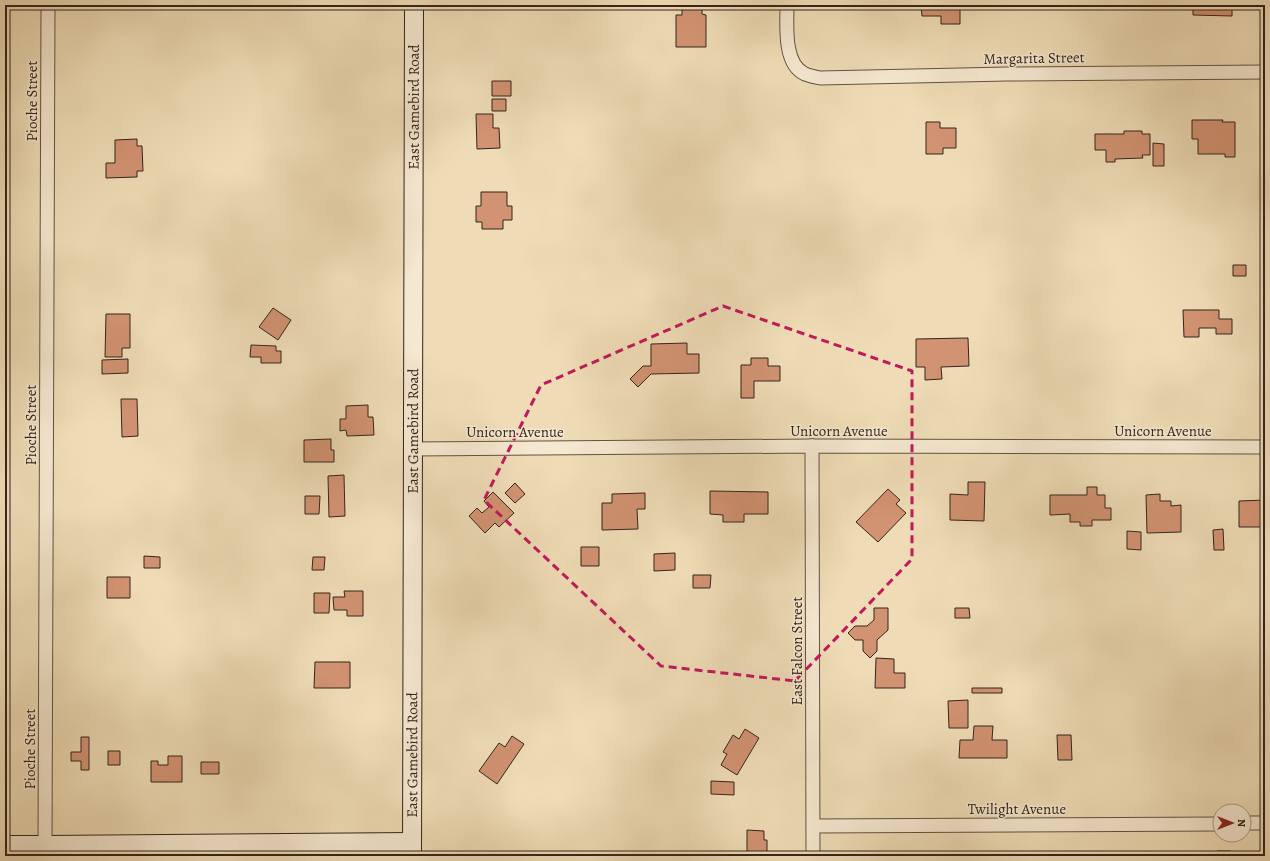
<svg xmlns="http://www.w3.org/2000/svg" width="1270" height="861" viewBox="0 0 1270 861" font-family="Alegreya,serif">
	<style>
		.building { fill: #d29372; stroke: #34241d }
		.lines { fill: none; stroke-linecap: round; stroke-linejoin: round }
		.street-casing { stroke: #635243; stroke-width: 15 }
		.secondary-casing { stroke: #34241d; stroke-width: 20 }
		.street { stroke: #f5e8d0; stroke-width: 13 }
		.secondary { stroke: #f5e8d0; stroke-width: 18 }
		.marked { fill: none; stroke: #c2185b; stroke-width: 3; stroke-dasharray: 8 5; stroke-linejoin: round }
		.labels { text-anchor: middle; stroke-width: 3; stroke-linejoin: round; paint-order: stroke }
		.street-label { font-size: 15px; fill: #34241d; stroke: #f5e8d0 }
	</style>
	<rect width="100%" height="100%" fill="#efdcb6"/>
	<filter id="stains"><feTurbulence type="fractalNoise" baseFrequency=".005" numOctaves="4"/><feColorMatrix values="0 0 0 0 .2 0 0 0 0 .09 0 0 0 0 .02 0 0 0 .5 -.17"/></filter>
	<radialGradient id="worn" r=".72"><stop offset=".6" stop-color="#630" stop-opacity="0"/><stop offset="1" stop-color="#630" stop-opacity=".3"/></radialGradient>
	<path class="building" d="M682,5H702V14L706,15V47H676V15H682Z
		M921,5H954V9H960V24H941V16H922Z
		M1193,5H1232V16L1193,15Z
		M492,81H511V96H492Z
		M492,99H506V111H492Z
		M476,114H493V128H499L500,148L477,149Z
		M1192,120H1223L1222,122H1235V157H1225V154H1198V139H1192Z
		M926,122H940V128H956V148H943V154H926Z
		M1124,131H1142V134H1150V155H1142L1143,158L1115,159V162H1106V150H1095V134H1124Z
		M137,139V146H142L143,171H137V177L106,178V163H115V140Z
		M1153,143L1164,144V166H1153Z
		M481,192H507V206H512V220H503V229H482V222H476V206H481Z
		M1233,265H1246V276H1233Z
		M273,308L291,320L278,340L259,327Z
		M1183,310H1219V319H1232V334H1216V328H1199V337H1184Z
		M106,314H130V348H122V357H105Z
		M968,338L969,366L941,367L942,379L925,380V367H916V339Z
		M687,343V354H699V373L651,374L638,387L630,379L643,366H651V344Z
		M251,345L276,346V351H281V363H261V357H250Z
		M751,358H768V366H780V381H754V398H741V365H751Z
		M128,359V373L102,374V360Z
		M121,399H137L138,436L122,437Z
		M368,405V417H373L374,435L347,436L346,430L340,431V419H346V406Z
		M331,439V450H334V462H304V440Z
		M344,475L345,516L329,517L328,476Z
		M968,482H985L984,521L950,520V494L968,495Z
		M515,483L525,494L515,503L505,493Z
		M1087,487H1097V495H1105V508H1111V520H1092V526H1080V522H1070V514L1050,515V495H1087Z
		M888,489L900,500L896,504L906,513L878,542L856,522Z
		M710,491L768,492V514H744V522H723V515L710,514Z
		M493,492L514,513L499,527L495,523L485,533L469,516L477,508L482,513L489,507L484,501Z
		M645,493V509H637L638,529L602,530V503H612V494Z
		M1160,494V501H1171V506L1181,505V532L1147,533L1146,495Z
		M305,496H320L319,514H305Z
		M1265,500V527H1239V501Z
		M1223,529L1224,550H1214L1213,530Z
		M1127,531L1141,532V550L1127,549Z
		M581,547H599V566H581Z
		M675,553V570L654,571V554Z
		M144,556L160,557V568H144Z
		M313,557H325L324,570H312Z
		M693,575H711L710,588H693Z
		M107,577H130V598H107Z
		M344,591H363V616H347V610H334L333,597H345Z
		M314,593H330L329,613H314Z
		M874,608H888V630L877,640V651L870,658L863,651V640H855L848,633L855,626H867L874,620Z
		M955,608H969L970,618H955Z
		M876,658L894,659V673H905V688H875Z
		M315,662H350V688H314Z
		M972,688H1002V693H972Z
		M968,700V728H949L948,701Z
		M974,726H993L992,740H1007V758H959L960,740H973Z
		M745,729L759,738L737,775L721,765L727,754L723,752L733,735L739,739Z
		M1057,735H1071L1072,760H1058Z
		M512,736L524,744L497,784L479,771L499,743L505,747Z
		M81,737H89V770H81V761H71V752H81Z
		M108,751H120V765H108Z
		M168,756H182V782H151V761H158V765H168Z
		M201,762H219V774H201Z
		M711,781L734,782V795L711,794Z
		M747,830L764,831V840H767V856H747Z
		M1217,851H1231V856H1249H1217Z"/>
	<g class="lines">
		<g class="street-casing">
			<path id="street" d="M787,5C787,25 783,64 805,74C810,76 815,77 820,78L1007,74L1265,72
				M812,446L813,856
				M413,449L812,446L1265,447
				M1244,823H1265
				M813,826L1220,824
				M45,845L48,5"/>
		</g>
		<g class="secondary-casing">
			<g id="secondary">
				<path d="M5,845H45L412,842"/>
				<path id="s1" d="M412,856L414,5"/>
			</g>
		</g>
		<use href="#street" class="street"/>
		<use href="#secondary" class="secondary"/>
	</g>
	<path class="marked" d="M723,306L912,371V559L795,681L661,666L484,500L541,385Z"/>
	<g class="labels">
		<g class="street-label">
			<text transform="translate(1034 58) rotate(-1)" y="5">Margarita Street</text>
			<text transform="translate(32 101) rotate(-90)" y="5">Pioche Street</text>
			<text dy="5" stroke="none"><textPath href="#s1" startOffset="749">East Gamebird Road</textPath></text>
			<text transform="translate(31 425) rotate(-90)" y="5">Pioche Street</text>
			<text dy="5" stroke="none"><textPath href="#s1" startOffset="425">East Gamebird Road</textPath></text>
			<text x="839" y="436">Unicorn Avenue</text>
			<text x="1163" y="436">Unicorn Avenue</text>
			<text x="515" y="437">Unicorn Avenue</text>
			<text transform="translate(797 651) rotate(-90)" y="5">East Falcon Street</text>
			<text transform="translate(30 749) rotate(-90)" y="5">Pioche Street</text>
			<text dy="5" stroke="none"><textPath href="#s1" startOffset="101">East Gamebird Road</textPath></text>
			<text x="1017" y="814">Twilight Avenue</text>
		</g>
	</g>
	<rect width="1270" height="861" fill="none" stroke="#efdcb6" stroke-width="20"/>
	<rect x="6" y="6" width="1258" height="849" fill="none" stroke="#34241d" stroke-width="2"/>
	<rect x="10" y="10" width="1250" height="841" fill="none" stroke="#34241d"/>
	<g transform="translate(1232 823) rotate(90)"><circle r="19" fill="#f5e8d0" stroke="#a89a88"/>
	<path d="M0-3L7 15L0 10L-7 15Z" fill="#8f2418"/>
	<text y="-6" font-size="11" font-weight="bold" text-anchor="middle" fill="#34241d">N</text>
	</g>
	<rect width="100%" height="100%" filter="url(#stains)"/>
	<rect width="100%" height="100%" fill="url(#worn)"/>
</svg>
